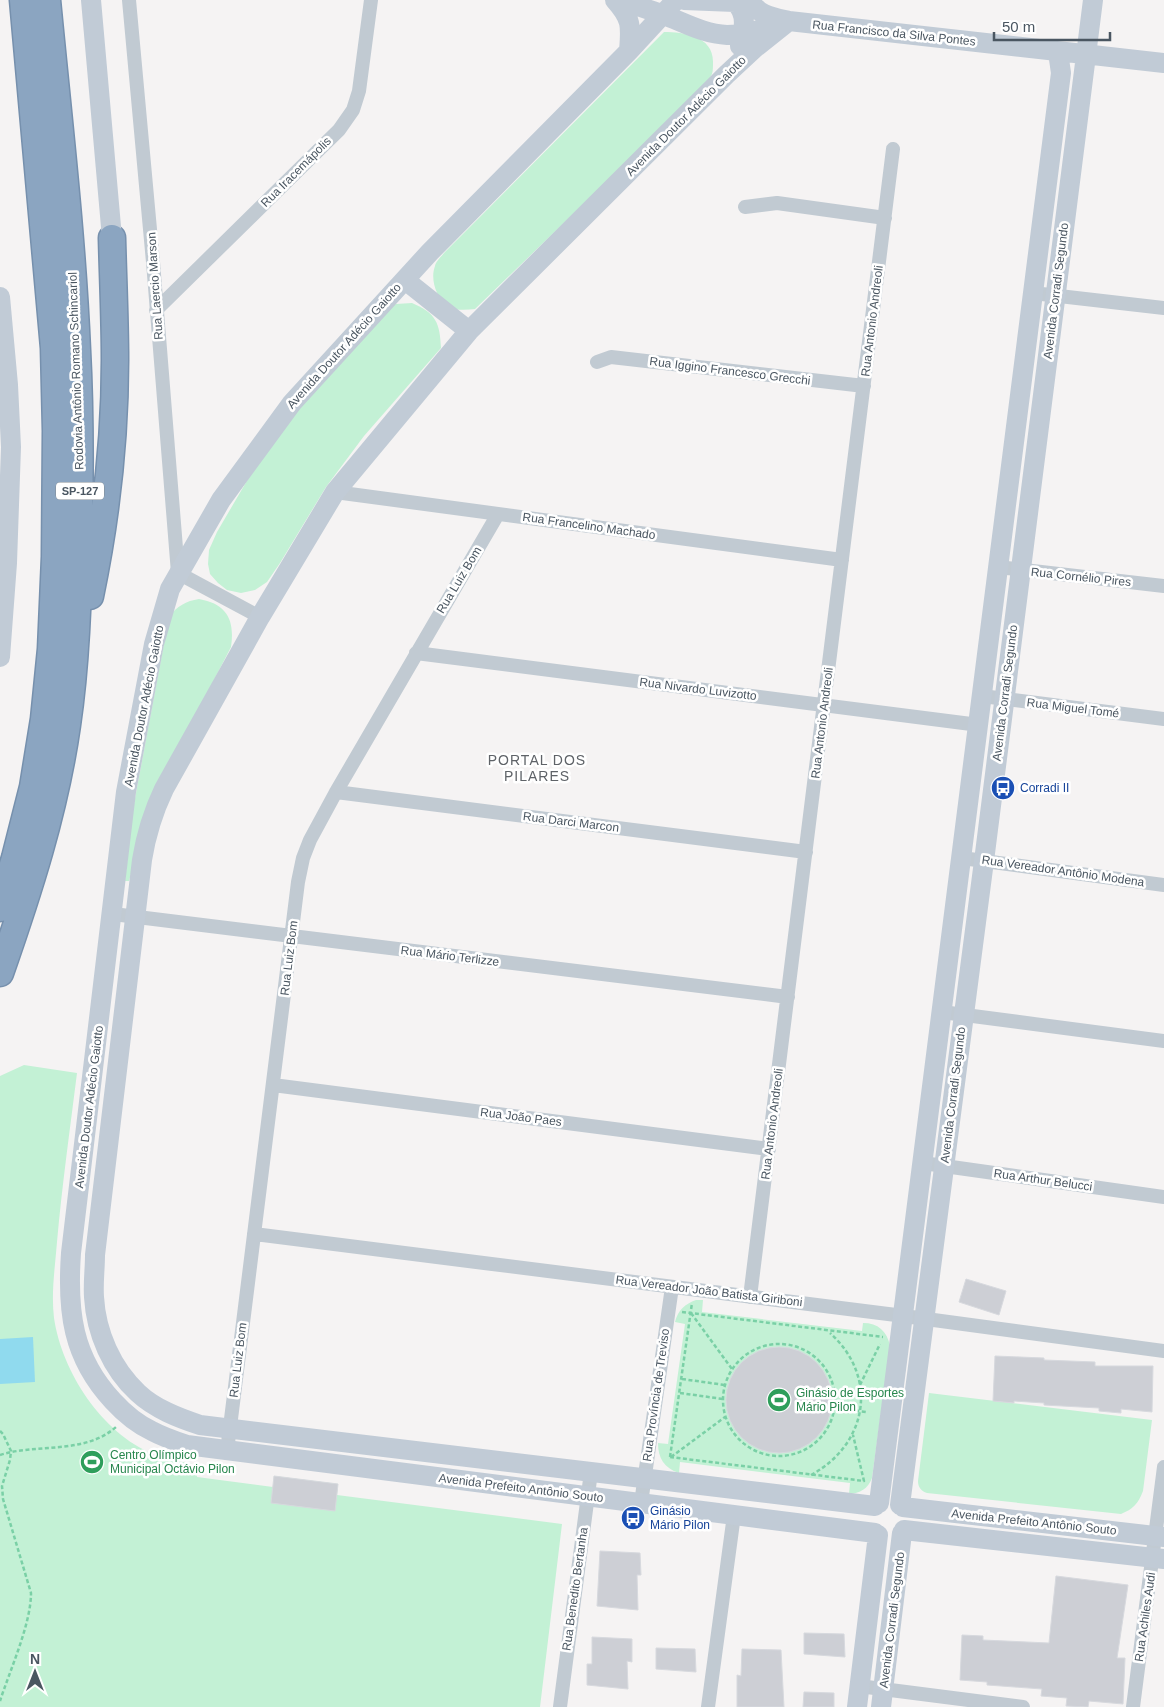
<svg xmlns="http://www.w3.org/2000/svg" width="1164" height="1707" viewBox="0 0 1164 1707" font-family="Arial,sans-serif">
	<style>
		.green { fill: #c3f1d5 }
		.water { fill: #90daee }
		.building { fill: #cdcfd5; stroke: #d7d9de }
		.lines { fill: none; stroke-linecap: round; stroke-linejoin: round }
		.highway-casing { stroke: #7690ad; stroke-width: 29 }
		.path { stroke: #7ad0a6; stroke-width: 2.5; stroke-dasharray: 4 2.5; stroke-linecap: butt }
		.street { stroke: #c1cad2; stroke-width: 14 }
		.secondary { stroke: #c1cbd6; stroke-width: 20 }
		.highway { stroke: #8ba5c1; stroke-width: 26 }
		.labels { text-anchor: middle; stroke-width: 5; stroke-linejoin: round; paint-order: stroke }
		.shield { fill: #fff; stroke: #808990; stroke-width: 1 }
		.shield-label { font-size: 11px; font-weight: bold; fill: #4a5661 }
		.street-label { font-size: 12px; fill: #4a5661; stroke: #fff }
		.transit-label { font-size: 12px; fill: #164399; stroke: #fff; text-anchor: start }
		.leisure-label { font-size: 12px; fill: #27864d; stroke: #fff; text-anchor: start }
		.neighbourhood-label { font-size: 14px; letter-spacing: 1px; fill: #5f6368; stroke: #fff }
	</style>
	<rect width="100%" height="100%" fill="#f5f3f3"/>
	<path class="green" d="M664,32C684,32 714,36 713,63C713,66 713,71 712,74C709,81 702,87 698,93L475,309C466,310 455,311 448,306C436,298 430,279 435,266C436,261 441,257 444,253Z
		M412,303C436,313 440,323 441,348L364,436L326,487L280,563L267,582L255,590L241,593L227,590L218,583L210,574L208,564L209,550L217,532L248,479L302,403L385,311L396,304Z
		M199,599C227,604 235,620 231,647L149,806L129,881H125L133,809L169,617C177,606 186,601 199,599Z
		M24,1065L77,1073C70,1129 62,1186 57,1242C55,1267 51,1293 54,1318C62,1372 102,1433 153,1454C167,1460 183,1462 198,1465L197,1477L273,1487L274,1476L338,1484L337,1495L562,1524L540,1707H0V1076Z
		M696,1300H703L702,1312L862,1331L863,1323C878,1323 887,1331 890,1346L872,1478C868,1489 860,1493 849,1494L850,1483L680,1462L679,1473C664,1468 658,1458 658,1443L668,1444L685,1324L675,1322C678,1310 685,1304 696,1300Z
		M929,1393L1152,1420L1143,1491C1138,1504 1133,1509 1121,1514L927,1493C921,1491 918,1487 918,1481Z"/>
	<path class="water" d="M33,1337L35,1382L0,1384V1339Z"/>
	<path class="building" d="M966,1279L1006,1291L999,1315L959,1302Z
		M726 1400a53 53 0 1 1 106 0a53 53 0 1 1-106 0Z
		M995,1356L1044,1358V1360L1095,1362V1366H1153L1152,1412L1121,1409V1413L1099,1411V1408L1044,1405V1403L1014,1401V1403L993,1401Z
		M274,1476L338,1484L335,1511L271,1503Z
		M600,1551L640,1553L641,1575H637L638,1610L597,1606Z
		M1056,1576L1128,1585L1117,1658H1125L1123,1704L1089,1701L1088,1707L1066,1706L1067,1698L1041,1696L1042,1689L987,1685V1682L960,1680L962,1635L983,1636V1640L1049,1643Z
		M804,1633L844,1634L845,1657L804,1654Z
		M592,1637L632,1639V1662L627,1661L628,1689L587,1685V1664H592Z
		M656,1648L695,1649L696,1672L656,1669Z
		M742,1649L781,1650L784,1707H737V1675L741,1676Z
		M804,1692L834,1693V1707H803Z"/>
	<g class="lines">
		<g class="highway-casing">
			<path id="highway" d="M90,596C106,519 115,439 115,360C115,320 113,279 112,238
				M0,908L15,858L33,787L44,719L51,649L55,557L56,431L54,348L23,0
				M0,973C28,893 55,810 67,725C77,657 79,587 79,518C80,462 80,406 77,350C72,233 58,116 47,0"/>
		</g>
		<path class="path" d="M682,1312L883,1337
			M691,1313L732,1369
			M723 1400a56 56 0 1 1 112 0a56 56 0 1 1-112 0Z
			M682,1379L725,1385
			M860,1385L880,1344
			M680,1393L723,1399
			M836,1408L866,1412
			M0,1431L3,1434L11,1451L10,1460L2,1486L3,1499L31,1593C31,1624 10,1670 0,1701
			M0,1455C37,1443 84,1455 116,1427
			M670,1457L864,1481L853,1435
			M670,1457L692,1303
			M671,1457L725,1417
			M811,1475C868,1444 879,1377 830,1333"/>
		<path class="street" d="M129,0L153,262L178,573L260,617
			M745,207L777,203L885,218
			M1033,293L1164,308
			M156,310L339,130L353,110L359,91L371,0
			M597,362L611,357L864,386
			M335,492L842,560
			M998,567L1164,586
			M416,653L979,725
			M982,696L1164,719
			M336,792L806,852
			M962,858L1164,885
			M113,914L788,997
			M942,1012L1164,1041
			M273,1085L769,1149
			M923,1163L1164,1197
			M254,1234L904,1316L1164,1351
			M750,1297L893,149
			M227,1451L298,882L303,858L310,840L336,792L498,514
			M641,1503L672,1287
			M859,1686L1023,1707
			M560,1707L591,1472
			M708,1707L734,1515
			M1133,1707L1164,1467"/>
		<path class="secondary" d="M91,0L112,238
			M615,0C632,19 631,26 629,51
			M620,0C635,5 650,10 664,15C685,23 704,34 727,35C745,35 763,29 780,24
			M676,0L629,51L430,252L292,403L221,500L170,589L154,644L126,792L71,1253C67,1311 72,1357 113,1401C124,1413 137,1424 152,1431C163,1437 175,1441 187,1445L875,1533
			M684,0L735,2
			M751,0C755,15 776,18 789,21L1164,63
			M735,2C748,13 744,30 740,46
			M789,21L755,48L727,74L469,331L335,492L260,617L164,789C153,812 146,835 142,860L95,1255C95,1269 93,1283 94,1297C96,1333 112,1369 138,1393C155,1409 179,1418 200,1425L875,1506
			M405,280L469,331
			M0,297L8,385L11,447L7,563L0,657
			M879,1503L1061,73L1058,52
			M900,1505L984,861L1093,0
			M903,1507L1164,1537
			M904,1530L1164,1559
			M857,1707L878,1535
			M881,1707L902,1533"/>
		<use href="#highway" class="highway"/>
	</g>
	<defs>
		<g id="bus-disc" transform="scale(1.25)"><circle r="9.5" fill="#1a4fb4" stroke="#fff"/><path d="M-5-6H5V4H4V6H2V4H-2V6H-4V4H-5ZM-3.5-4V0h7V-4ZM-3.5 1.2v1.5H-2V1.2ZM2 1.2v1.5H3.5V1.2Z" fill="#fff"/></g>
		<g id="stadium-disc" transform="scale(1.25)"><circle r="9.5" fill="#2e9e5b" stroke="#fff"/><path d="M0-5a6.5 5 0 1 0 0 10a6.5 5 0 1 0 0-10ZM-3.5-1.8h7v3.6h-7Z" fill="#fff"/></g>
	</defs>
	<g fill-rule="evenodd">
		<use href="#bus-disc" x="1003" y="788"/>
		<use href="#stadium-disc" x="779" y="1400"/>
		<use href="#stadium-disc" x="92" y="1462"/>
		<use href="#bus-disc" x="633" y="1518"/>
	</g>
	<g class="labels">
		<rect class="shield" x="56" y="482.5" width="48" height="17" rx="4"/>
		<g class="shield-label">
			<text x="80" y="495">SP-127</text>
		</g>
		<g class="street-label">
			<text transform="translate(894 33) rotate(6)" y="4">Rua Francisco da Silva Pontes</text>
			<text transform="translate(686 116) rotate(-45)" y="4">Avenida Doutor Adécio Gaiotto</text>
			<text transform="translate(296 172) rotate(-45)" y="4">Rua Iracemápolis</text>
			<text transform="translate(155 286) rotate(-94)" y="4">Rua Laercio Marson</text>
			<text transform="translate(1056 291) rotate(-83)" y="4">Avenida Corradi Segundo</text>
			<text transform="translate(872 321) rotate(-83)" y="4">Rua Antonio Andreoli</text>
			<text transform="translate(344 346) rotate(-48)" y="4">Avenida Doutor Adécio Gaiotto</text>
			<text transform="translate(76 371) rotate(-92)" y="4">Rodovia Antônio Romano Schincariol</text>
			<text transform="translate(730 371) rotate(7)" y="4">Rua Iggino Francesco Grecchi</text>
			<text transform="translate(589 526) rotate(8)" y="4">Rua Francelino Machado</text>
			<text transform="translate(1081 577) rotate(6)" y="4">Rua Cornélio Pires</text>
			<text transform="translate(459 580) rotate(-59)" y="4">Rua Luiz Bom</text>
			<text transform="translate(698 689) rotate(7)" y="4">Rua Nivardo Luvizotto</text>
			<text transform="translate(1005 693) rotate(-83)" y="4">Avenida Corradi Segundo</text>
			<text transform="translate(144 706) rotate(-79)" y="4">Avenida Doutor Adécio Gaiotto</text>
			<text transform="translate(1073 708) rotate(7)" y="4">Rua Miguel Tomé</text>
			<text transform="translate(822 723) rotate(-83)" y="4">Rua Antonio Andreoli</text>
			<text transform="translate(571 822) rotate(7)" y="4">Rua Darci Marcon</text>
			<text transform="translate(1063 871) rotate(8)" y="4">Rua Vereador Antônio Modena</text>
			<text transform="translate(450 956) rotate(7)" y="4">Rua Mário Terlizze</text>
			<text transform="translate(289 958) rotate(-83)" y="4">Rua Luiz Bom</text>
			<text transform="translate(953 1095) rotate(-83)" y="4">Avenida Corradi Segundo</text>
			<text transform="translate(89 1107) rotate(-83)" y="4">Avenida Doutor Adécio Gaiotto</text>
			<text transform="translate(521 1117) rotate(7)" y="4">Rua João Paes</text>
			<text transform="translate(772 1124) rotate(-83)" y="4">Rua Antonio Andreoli</text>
			<text transform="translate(1043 1180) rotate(8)" y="4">Rua Arthur Belucci</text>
			<text transform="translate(709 1291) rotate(7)" y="4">Rua Vereador João Batista Giriboni</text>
			<text transform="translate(238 1360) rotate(-83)" y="4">Rua Luiz Bom</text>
			<text transform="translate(656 1395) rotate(-82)" y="4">Rua Província de Treviso</text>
			<text transform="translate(521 1488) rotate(7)" y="4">Avenida Prefeito Antônio Souto</text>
			<text transform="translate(1034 1522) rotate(6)" y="4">Avenida Prefeito Antônio Souto</text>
			<text transform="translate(575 1589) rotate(-82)" y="4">Rua Benedito Bertanha</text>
			<text transform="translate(1145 1617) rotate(-82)" y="4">Rua Achiles Audi</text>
			<text transform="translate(892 1620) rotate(-83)" y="4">Avenida Corradi Segundo</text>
		</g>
		<g class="transit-label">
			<text x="1020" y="792">Corradi II</text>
			<text x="650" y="1515">Ginásio<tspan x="650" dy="14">Mário Pilon</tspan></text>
		</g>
		<g class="leisure-label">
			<text x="796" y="1397">Ginásio de Esportes<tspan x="796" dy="14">Mário Pilon</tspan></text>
			<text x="110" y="1459">Centro Olímpico<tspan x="110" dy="14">Municipal Octávio Pilon</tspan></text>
		</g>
		<g class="neighbourhood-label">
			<text x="537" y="765">PORTAL DOS<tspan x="537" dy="16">PILARES</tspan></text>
		</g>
	</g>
	<g transform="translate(35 1672)" stroke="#ffffff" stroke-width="4" paint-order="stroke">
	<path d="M0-4L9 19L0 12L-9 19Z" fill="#4a5661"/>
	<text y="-8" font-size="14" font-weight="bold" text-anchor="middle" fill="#4a5661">N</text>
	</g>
	<path d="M994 32v8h116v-8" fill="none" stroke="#4a5661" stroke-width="2.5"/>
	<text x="1002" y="32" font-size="15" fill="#4a5661" stroke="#ffffff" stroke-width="4" paint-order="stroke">50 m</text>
</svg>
